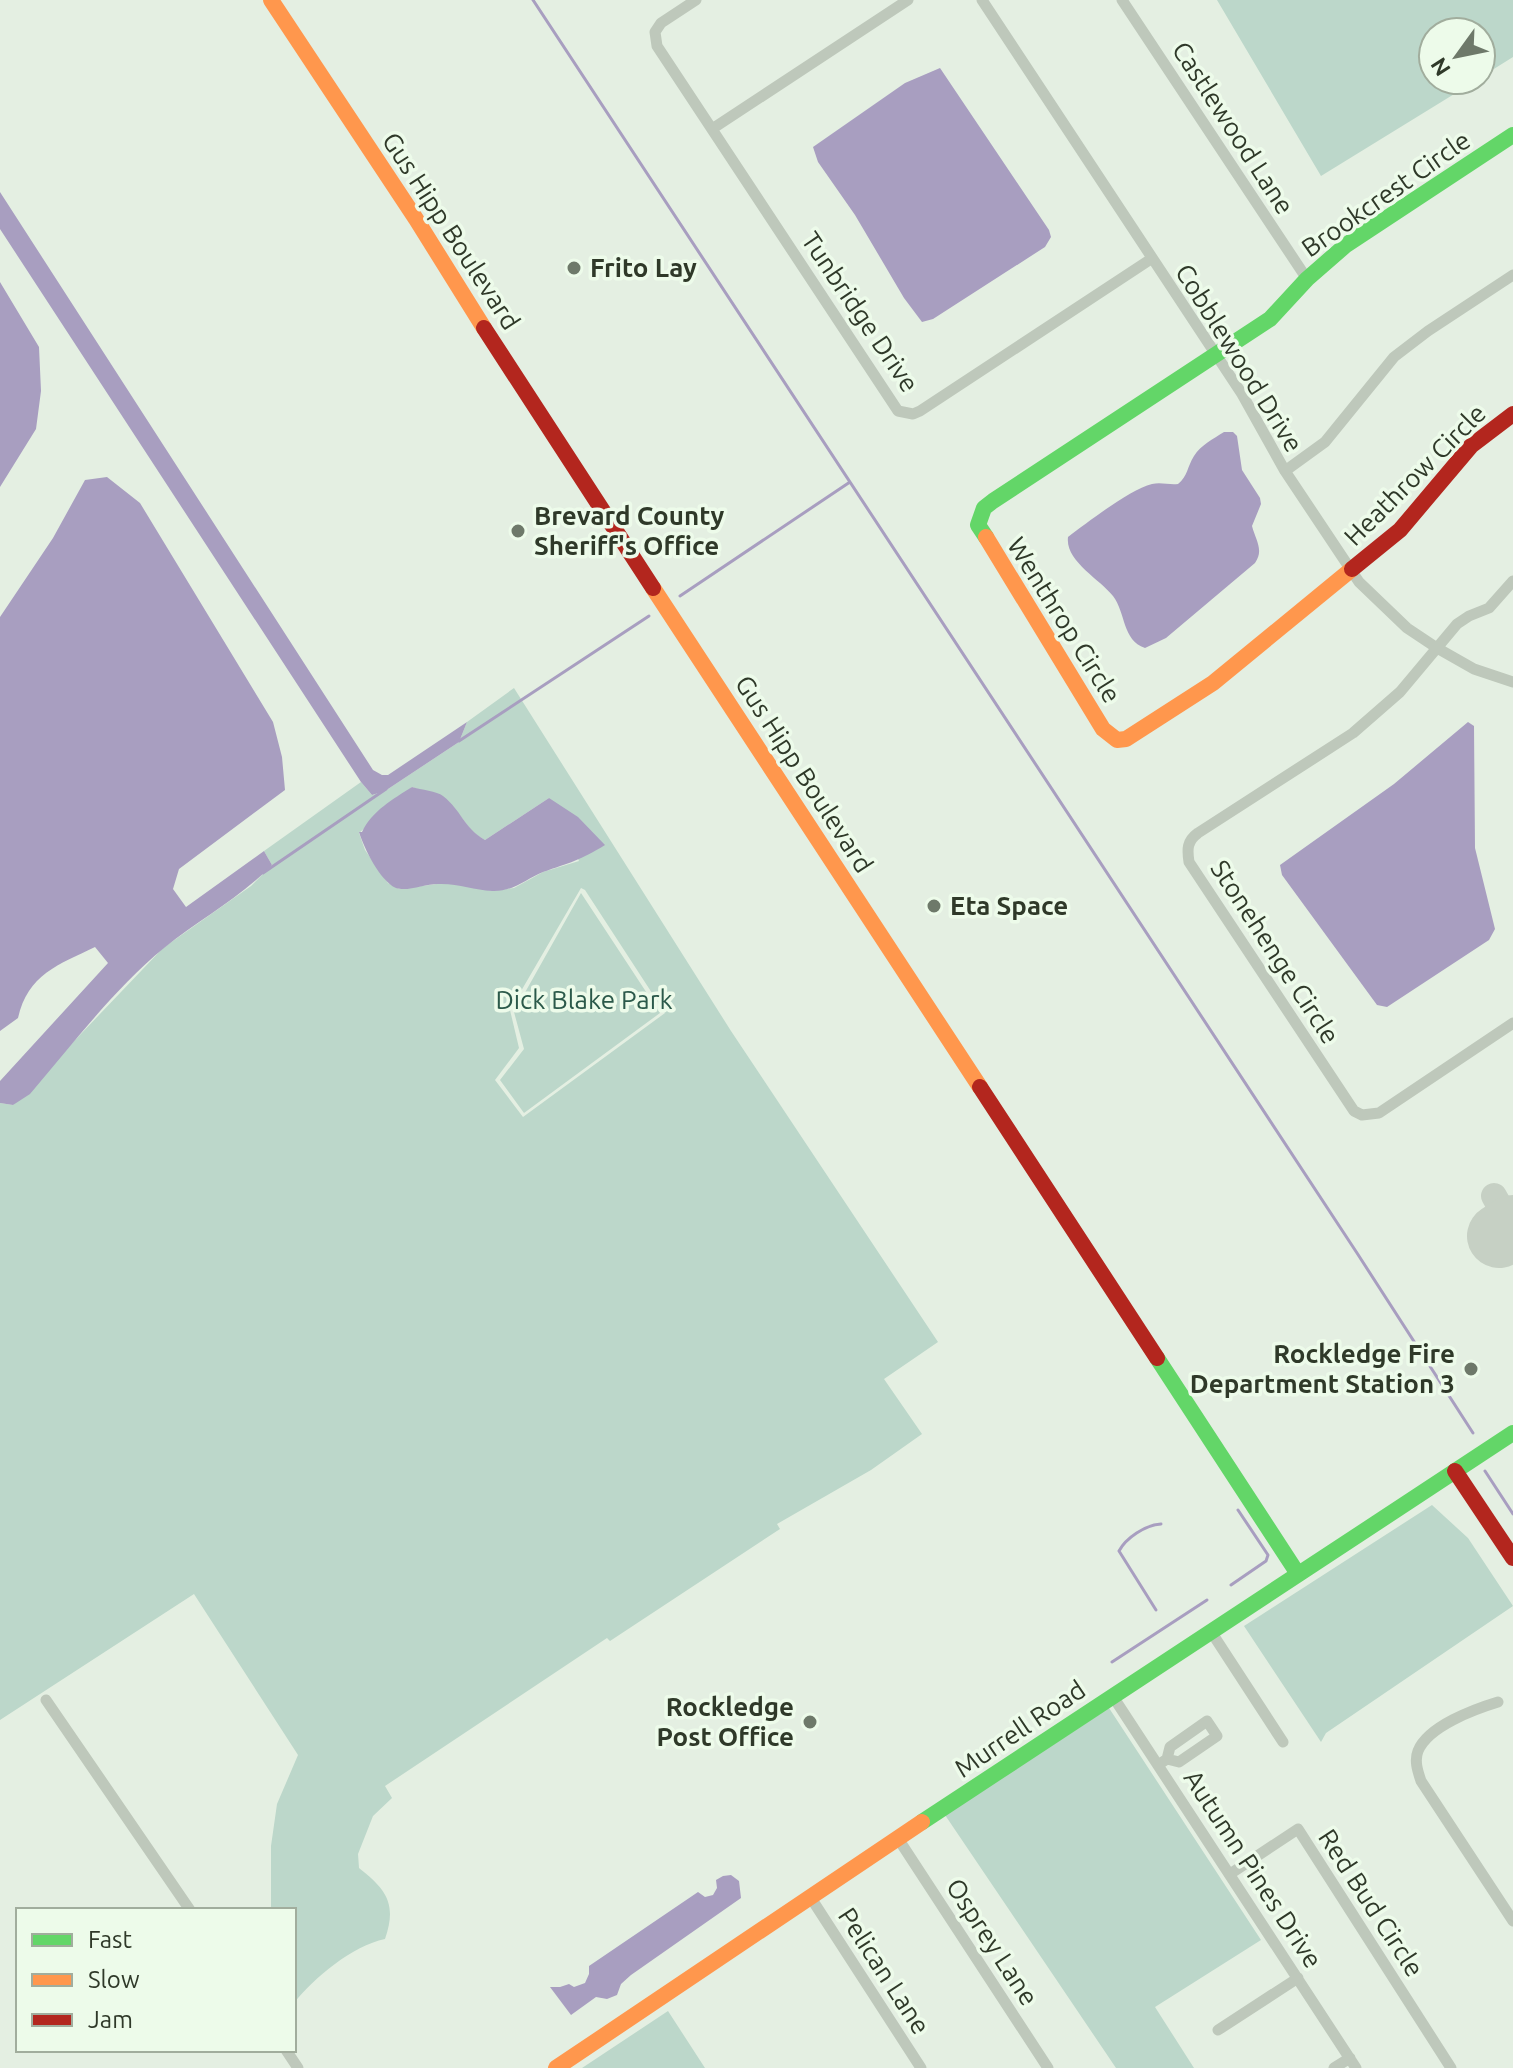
<svg xmlns="http://www.w3.org/2000/svg" width="1513" height="2068" viewBox="0 0 1513 2068" font-family="Ubuntu,sans-serif">
	<style>
		.green { fill: #bcd7ca; fill-rule: evenodd }
		.water { fill: #a89ec0 }
		.lines { fill: none; stroke-linecap: round; stroke-linejoin: round }
		.stream { stroke: #a89ec0; stroke-width: 3 }
		.taxiway { stroke: #c6d0c4; stroke-width: 26 }
		.runway { stroke: #c6d0c4; stroke-width: 64 }
		.street { stroke: #bec8bb; stroke-width: 11 }
		.fast { stroke: #63d668; stroke-width: 16 }
		.slow { stroke: #ff974d; stroke-width: 16 }
		.jam { stroke: #b3261e; stroke-width: 16 }
		.poi-dot { fill: #6e796a; stroke: #edfbea; stroke-width: 3 }
		.labels { text-anchor: middle; stroke-width: 7; stroke-linejoin: round; paint-order: stroke }
		.street-label { font-size: 26px; fill: #2f3929; stroke: #edfbea }
		.poi-label { font-size: 26px; font-weight: bold; fill: #2f3929; stroke: #edfbea; text-anchor: start }
		.park-label { font-size: 26px; fill: #2b594a; stroke: #edfbea }
	</style>
	<rect width="100%" height="100%" fill="#e4efe2"/>
	<path class="green" d="M1217,0H1513V57L1481,77V32H1433V80H1477L1321,176Z
		M514,688L731,1031L938,1342L884,1379L922,1434L871,1470L777,1524L780,1529L610,1641L607,1638L385,1786L392,1798L373,1816L358,1854L359,1868C387,1890 397,1904 385,1939C352,1946 315,1977 294,2003V1910H271V1846L277,1804L298,1755L194,1594L0,1720V1103L13,1105L163,948L251,886L272,865L264,851L361,782L372,795L385,791L459,742L467,722ZM412,787C429,792 450,803 462,818C471,829 471,832 485,840L549,798L579,861L543,872L514,888L492,891L463,884H437L399,889L388,883L365,850L359,833ZM581,888L585,890L665,1013L523,1117L495,1080L519,1048L510,1010Z
		M581,893L660,1013L524,1113L500,1080L524,1049L514,1012Z
		M1432,1505L1468,1538L1513,1606L1326,1733L1321,1742L1244,1626Z
		M1109,1708L1261,1940L1155,2007L1194,2068H1116L945,1815Z
		M668,2011L705,2068H582Z"/>
	<path class="water" d="M940,68L1049,230L1051,237L1045,247L933,319L922,322L904,298L855,215L818,162L813,147L905,83Z
		M0,192L373,770L382,775H388L467,722L459,742L385,791L372,795L361,782L0,229Z
		M0,282L39,347L41,391L36,429L0,487Z
		M1224,432H1233L1237,436L1242,470L1260,498L1261,504L1252,526C1256,541 1264,550 1255,563L1166,638L1145,648C1122,640 1126,613 1113,596C1100,579 1065,561 1068,537C1088,522 1129,490 1152,484C1161,482 1169,485 1178,484C1188,476 1187,467 1194,456C1201,445 1213,439 1224,432Z
		M107,477L140,503L273,722L282,757L285,790L179,869L173,889L186,907L264,851L272,865C240,898 200,919 164,948C114,989 72,1045 30,1094L13,1105L0,1103V1081L108,963L95,947C58,965 28,974 18,1018L0,1031V617L53,538L85,480Z
		M1468,722L1474,726L1475,848L1495,929L1489,940L1387,1007L1377,1005L1282,875L1280,865L1394,784Z
		M412,787C421,790 437,791 443,796C462,811 463,827 485,840L549,798L578,817L605,845C581,860 569,863 543,872C526,879 513,892 492,891C474,890 457,883 438,884C425,884 407,892 396,888C380,881 364,848 359,832H362C372,811 393,799 412,787Z
		M731,1875L739,1881L741,1898L631,1975L621,1984L617,1995L607,1999L596,1997L571,2015L550,1987H560L569,1984L574,1987L585,1983L589,1974V1966L698,1892L705,1897L713,1895L717,1888L716,1880L723,1876Z"/>
	<g class="lines">
		<path class="stream" d="M533,0L1357,1253L1473,1433
			M680,596L850,482
			M459,741L649,616
			M263,873L386,789
			M1485,1471L1513,1514
			M1231,1585L1266,1561L1268,1555L1238,1510
			M1156,1610L1119,1551C1126,1538 1145,1525 1161,1524
			M1112,1662L1207,1600"/>
		<path class="taxiway" d="M1494,1196L1512,1228"/>
		<path class="runway" d="M1499,1236L1513,1227"/>
		<path class="street" d="M696,0L661,23L655,32L657,46L898,411L913,414L920,411L1151,259
			M982,0L1242,394L1285,471L1359,582L1407,628L1437,648L1474,669L1513,682
			M1122,0L1307,279
			M712,129L908,0
			M1285,471L1325,442L1394,357L1428,331L1513,275
			M1513,581L1489,608L1469,616L1457,624L1400,692L1353,733L1198,833C1187,841 1187,849 1189,862L1354,1111L1362,1115L1379,1113L1513,1023
			M1210,1630L1283,1742
			M1112,1695L1356,2068
			M46,1700L190,1910
			M1498,1702C1475,1709 1428,1726 1418,1751C1414,1761 1418,1772 1421,1781L1513,1921
			M1158,1765L1167,1759L1170,1747L1207,1721L1217,1736L1179,1762L1167,1759
			M899,1840L1048,2068
			M1230,1874L1298,1829L1451,2068
			M811,1898L921,2068
			M1218,2030L1298,1978
			M286,2050L298,2068
			M1334,2068L1350,2058"/>
		<path class="fast" d="M986,537L978,525L984,508L993,501L1270,319L1307,279L1346,245L1513,135
			M1157,1358L1298,1574
			M922,1822L1513,1433"/>
		<path class="slow" d="M271,0L416,219L484,328
			M986,537L1103,729L1117,740L1126,739L1213,683L1352,569
			M653,588L980,1087
			M556,2068L922,1822"/>
		<path class="jam" d="M484,328L653,588
			M1352,569L1400,530L1471,446L1513,414
			M980,1087L1157,1358
			M1455,1471L1513,1558"/>
	</g>
	<g class="poi-dot">
		<circle cx="574" cy="268" r="8"/>
		<circle cx="518" cy="531" r="8"/>
		<circle cx="934" cy="906" r="8"/>
		<circle cx="1471" cy="1369" r="8"/>
		<circle cx="810" cy="1722" r="8"/>
	</g>
	<g class="labels">
		<g class="street-label">
			<text transform="translate(1233 128) rotate(57)" y="9">Castlewood Lane</text>
			<text transform="translate(1386 194) rotate(-35)" y="9">Brookcrest Circle</text>
			<text transform="translate(451 231) rotate(57)" y="9">Gus Hipp Boulevard</text>
			<text transform="translate(860 312) rotate(56)" y="9">Tunbridge Drive</text>
			<text transform="translate(1239 358) rotate(58)" y="9">Cobblewood Drive</text>
			<text transform="translate(1415 475) rotate(-45)" y="9">Heathrow Circle</text>
			<text transform="translate(1064 620) rotate(58)" y="9">Wenthrop Circle</text>
			<text transform="translate(804 774) rotate(57)" y="9">Gus Hipp Boulevard</text>
			<text transform="translate(1275 952) rotate(57)" y="9">Stonehenge Circle</text>
			<text transform="translate(1020 1729) rotate(-34)" y="9">Murrell Road</text>
			<text transform="translate(1253 1869) rotate(57)" y="9">Autumn Pines Drive</text>
			<text transform="translate(1371 1903) rotate(57)" y="9">Red Bud Circle</text>
			<text transform="translate(992 1942) rotate(57)" y="9">Osprey Lane</text>
			<text transform="translate(884 1971) rotate(57)" y="9">Pelican Lane</text>
		</g>
		<g class="poi-label">
			<text x="590" y="277">Frito Lay</text>
			<text x="534" y="525">Brevard County<tspan x="534" dy="30">Sheriff's Office</tspan></text>
			<text x="950" y="915">Eta Space</text>
			<text x="1455" y="1363" text-anchor="end">Rockledge Fire<tspan x="1455" dy="30">Department Station 3</tspan></text>
			<text x="794" y="1716" text-anchor="end">Rockledge<tspan x="794" dy="30">Post Office</tspan></text>
		</g>
		<g class="park-label">
			<text x="584" y="1009">Dick Blake Park</text>
		</g>
	</g>
	<rect x="16" y="1908" width="280" height="144" fill="#edfbea" stroke="#a1ad9d" stroke-width="2"/>
	<rect x="32" y="1934" width="40" height="12" fill="#63d668" stroke="#a1ad9d" stroke-width="2"/>
	<text x="88" y="1948" font-size="24" fill="#2f3929">Fast</text>
	<rect x="32" y="1974" width="40" height="12" fill="#ff974d" stroke="#a1ad9d" stroke-width="2"/>
	<text x="88" y="1988" font-size="24" fill="#2f3929">Slow</text>
	<rect x="32" y="2014" width="40" height="12" fill="#b3261e" stroke="#a1ad9d" stroke-width="2"/>
	<text x="88" y="2028" font-size="24" fill="#2f3929">Jam</text>
	<g transform="translate(1457 56) rotate(237)"><circle r="38" fill="#edfbea" stroke="#a1ad9d" stroke-width="2"/>
	<path d="M0-6L14 30L0 20L-14 30Z" fill="#6e796a"/>
	<text y="-12" font-size="22" font-weight="bold" text-anchor="middle" fill="#2f3929">N</text>
	</g>
</svg>
